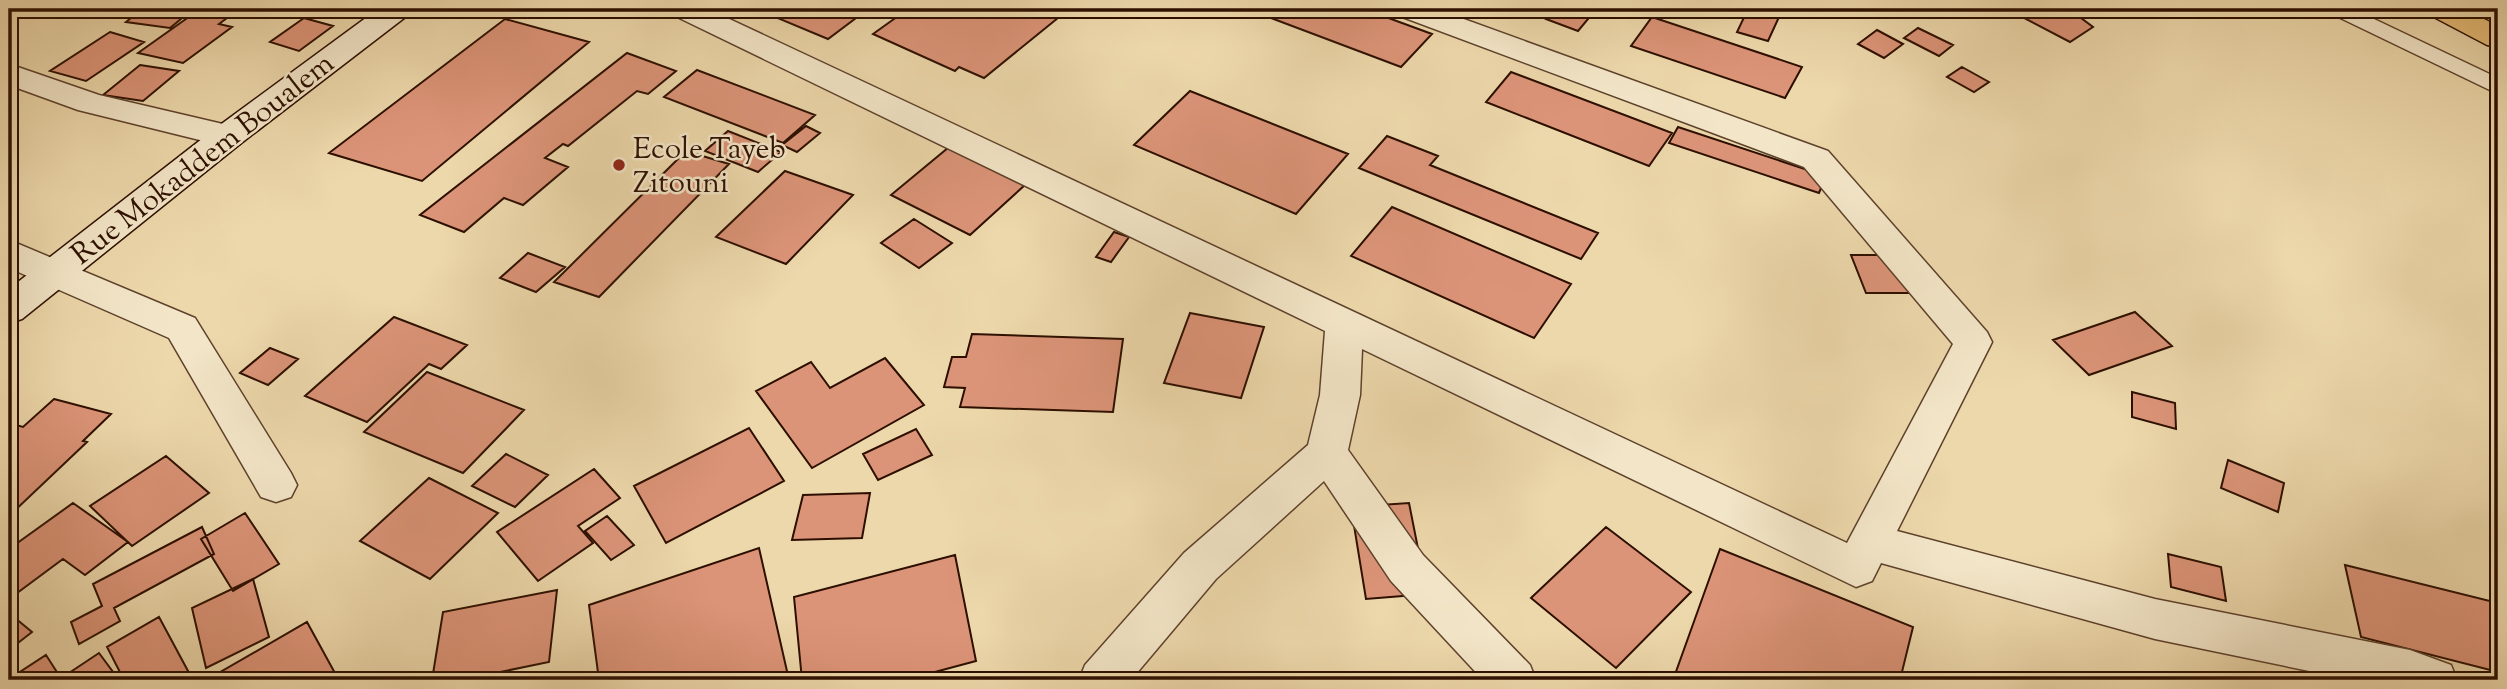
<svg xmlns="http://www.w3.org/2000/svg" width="2507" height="689" viewBox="0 0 2507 689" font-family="'Sorts Mill Goudy',serif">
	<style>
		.building { fill: #dc9478; stroke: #2d0f00; stroke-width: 2 }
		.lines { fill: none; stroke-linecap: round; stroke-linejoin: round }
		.lane-casing { stroke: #5d412b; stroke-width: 3 }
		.street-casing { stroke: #5d412b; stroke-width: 3 }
		.secondary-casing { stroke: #2d0f00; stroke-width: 3 }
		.highway-casing { stroke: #2d0f00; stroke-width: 3 }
		.lane { fill: #f3e6c8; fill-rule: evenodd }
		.street { fill: #f3e6c8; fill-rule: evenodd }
		.secondary { fill: #f3e6c8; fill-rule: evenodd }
		.highway { fill: #e6bc76; fill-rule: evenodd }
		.poi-dot { fill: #8f2418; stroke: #f3e6c8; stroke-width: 2.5 }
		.labels { text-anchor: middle; stroke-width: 5; stroke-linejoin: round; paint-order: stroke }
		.poi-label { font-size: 30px; fill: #2d0f00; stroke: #f3e6c8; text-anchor: start }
		.street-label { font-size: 30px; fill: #2d0f00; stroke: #f3e6c8 }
	</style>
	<rect width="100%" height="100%" fill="#edd8ab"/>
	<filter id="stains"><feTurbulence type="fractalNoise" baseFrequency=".00286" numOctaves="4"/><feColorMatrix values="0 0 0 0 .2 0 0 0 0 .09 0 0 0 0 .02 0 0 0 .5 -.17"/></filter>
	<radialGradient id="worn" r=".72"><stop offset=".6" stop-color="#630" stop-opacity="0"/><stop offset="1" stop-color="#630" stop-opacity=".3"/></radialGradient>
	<path class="building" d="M142,9H193L170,28L126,22Z
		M200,9L235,12L219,24L232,27L183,63L138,53Z
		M756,9H868L828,39Z
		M908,9H1069L984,78L959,67L955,71L873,34Z
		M1247,9H1364L1432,34L1401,67Z
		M1555,9H1581L1593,13L1578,31L1546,19Z
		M1748,9L1779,17L1768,41L1737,32Z
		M2007,9H2069L2093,27L2070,42Z
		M1652,17L1802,67L1785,98L1631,46Z
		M304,18L333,26L299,51L270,42Z
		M505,19L589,42L422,181L329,153Z
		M1918,28L1953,45L1939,56L1904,38Z
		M1877,30L1903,44L1884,58L1858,44Z
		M110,32L144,42L86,81L50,71Z
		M627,53L676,71L648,94L637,91L568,146L563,144L545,158L568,167L523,205L504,198L464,232L420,215Z
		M140,65L179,71L143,101L103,95Z
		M1962,67L1989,82L1974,92L1947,77Z
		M697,70L815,115L783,143L664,97Z
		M1511,72L1672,133L1649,166L1486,102Z
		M1190,91L1348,154L1296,214L1134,145Z
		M806,126L820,133L797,152L782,145Z
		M1678,127L1826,176L1819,193L1669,143Z
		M728,131L781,152L758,172L705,151Z
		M1387,136L1438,156L1430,165L1598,233L1581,259L1359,168Z
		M960,138L1037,174L970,235L891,195Z
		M686,151L729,164L599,297L554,282Z
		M785,171L853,195L786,264L716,237Z
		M1392,207L1571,284L1534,338L1351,256Z
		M914,219L952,243L919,268L881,243Z
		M1114,232L1129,237L1111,262L1096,257Z
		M528,253L565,267L536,292L500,278Z
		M1851,255H1895L1911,293H1866Z
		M2135,312L2172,346L2089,375L2053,340Z
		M1190,313L1264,327L1241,398L1164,383Z
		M394,317L467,345L441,369L429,364L367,422L305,396Z
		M972,334L1123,339L1113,412L960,407L965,388L944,387L952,357H966Z
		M270,348L298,359L268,385L240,373Z
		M885,358L924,405L812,468L756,391L811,362L830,388Z
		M427,372L524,410L463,473L364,432Z
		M2132,392L2175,403L2176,429L2132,417Z
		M54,399L111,414L83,441L87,442L9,516V423L23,427Z
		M749,428L784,481L666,543L634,486Z
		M916,429L932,455L878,480L863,454Z
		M506,454L548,475L515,507L472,486Z
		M166,456L209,493L132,546L90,506Z
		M2228,460L2284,483L2278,512L2221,488Z
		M594,469L620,498L578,526L593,543L538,581L497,532Z
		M429,478L498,513L430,579L360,541Z
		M870,493L862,538L792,540L803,495Z
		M73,503L128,542L85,575L63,559L9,599V549Z
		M1409,503L1427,594L1366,599L1351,507Z
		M245,513L279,564L233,591L201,539Z
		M607,516L634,545L611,560L585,531Z
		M202,527L214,554L114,608L120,621L79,644L71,622L102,606L93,584Z
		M1606,527L1691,592L1616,668L1531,598Z
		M759,548L789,680H599L589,605Z
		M1720,549L1913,627L1900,680H1673Z
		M2168,554L2221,567L2226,601L2171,587Z
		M955,555L976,661L905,680H802L794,597Z
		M2345,565L2498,603V672L2361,637Z
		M253,579L269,637L206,668L192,608Z
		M557,590L549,662L461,680H432L443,612Z
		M9,613L32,632L9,650Z
		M159,617L188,671L173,680H124L107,647Z
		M307,622L336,675L328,680H220L217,674Z
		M99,653L116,676L109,680H74L69,673Z
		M46,655L62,680H9V679Z"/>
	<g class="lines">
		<g class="lane-casing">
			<path id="lane" d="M2327,9H2353L2498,78V94L2330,13Z"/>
		</g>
		<g class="street-casing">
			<path id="street" d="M669,9H708L1847,543L1953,344L1804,167L1397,15L1393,9H1436L1828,151L1987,332L1992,342L1897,531L2155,599L2410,650L2451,665L2457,680H2353L2155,639L1881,563L1872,581L1856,587L1362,349L1360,395L1348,450L1423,555L1530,665L1536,680H1483L1391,581L1324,481L1216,579L1131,680H1079L1085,665L1184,553L1308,445L1320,395L1325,331L673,15Z
				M9,64L99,95L240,128L245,136L240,144L228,147L78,110L9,85Z
				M9,240L195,318L291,473L297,485L291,497L276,502L261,497L169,338L9,268Z"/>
		</g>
		<g class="secondary-casing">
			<path id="secondary" d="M378,9H412L408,15L240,144L22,319L9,323V289L216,128Z"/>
		</g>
		<g class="highway-casing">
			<path id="highway" d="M2426,9H2464L2498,26V47L2487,45L2430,15Z"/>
		</g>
		<use href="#lane" class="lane"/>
		<use href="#street" class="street"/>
		<use href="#secondary" class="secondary"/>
		<use href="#highway" class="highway"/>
	</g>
	<circle class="poi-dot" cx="619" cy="165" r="7"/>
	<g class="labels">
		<g class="poi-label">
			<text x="633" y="158">Ecole Tayeb<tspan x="633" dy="34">Zitouni</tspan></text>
		</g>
		<g class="street-label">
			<text transform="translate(202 158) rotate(-38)" y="10">Rue Mokaddem Boualem</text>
		</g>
	</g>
	<rect width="2507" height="689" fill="none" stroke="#edd8ab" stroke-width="35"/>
	<rect x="10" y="10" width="2486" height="668" fill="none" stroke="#2d0f00" stroke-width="3.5"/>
	<rect x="18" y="18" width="2472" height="654" fill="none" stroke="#2d0f00" stroke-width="2"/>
	<rect width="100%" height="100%" filter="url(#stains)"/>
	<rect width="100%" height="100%" fill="url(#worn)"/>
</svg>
